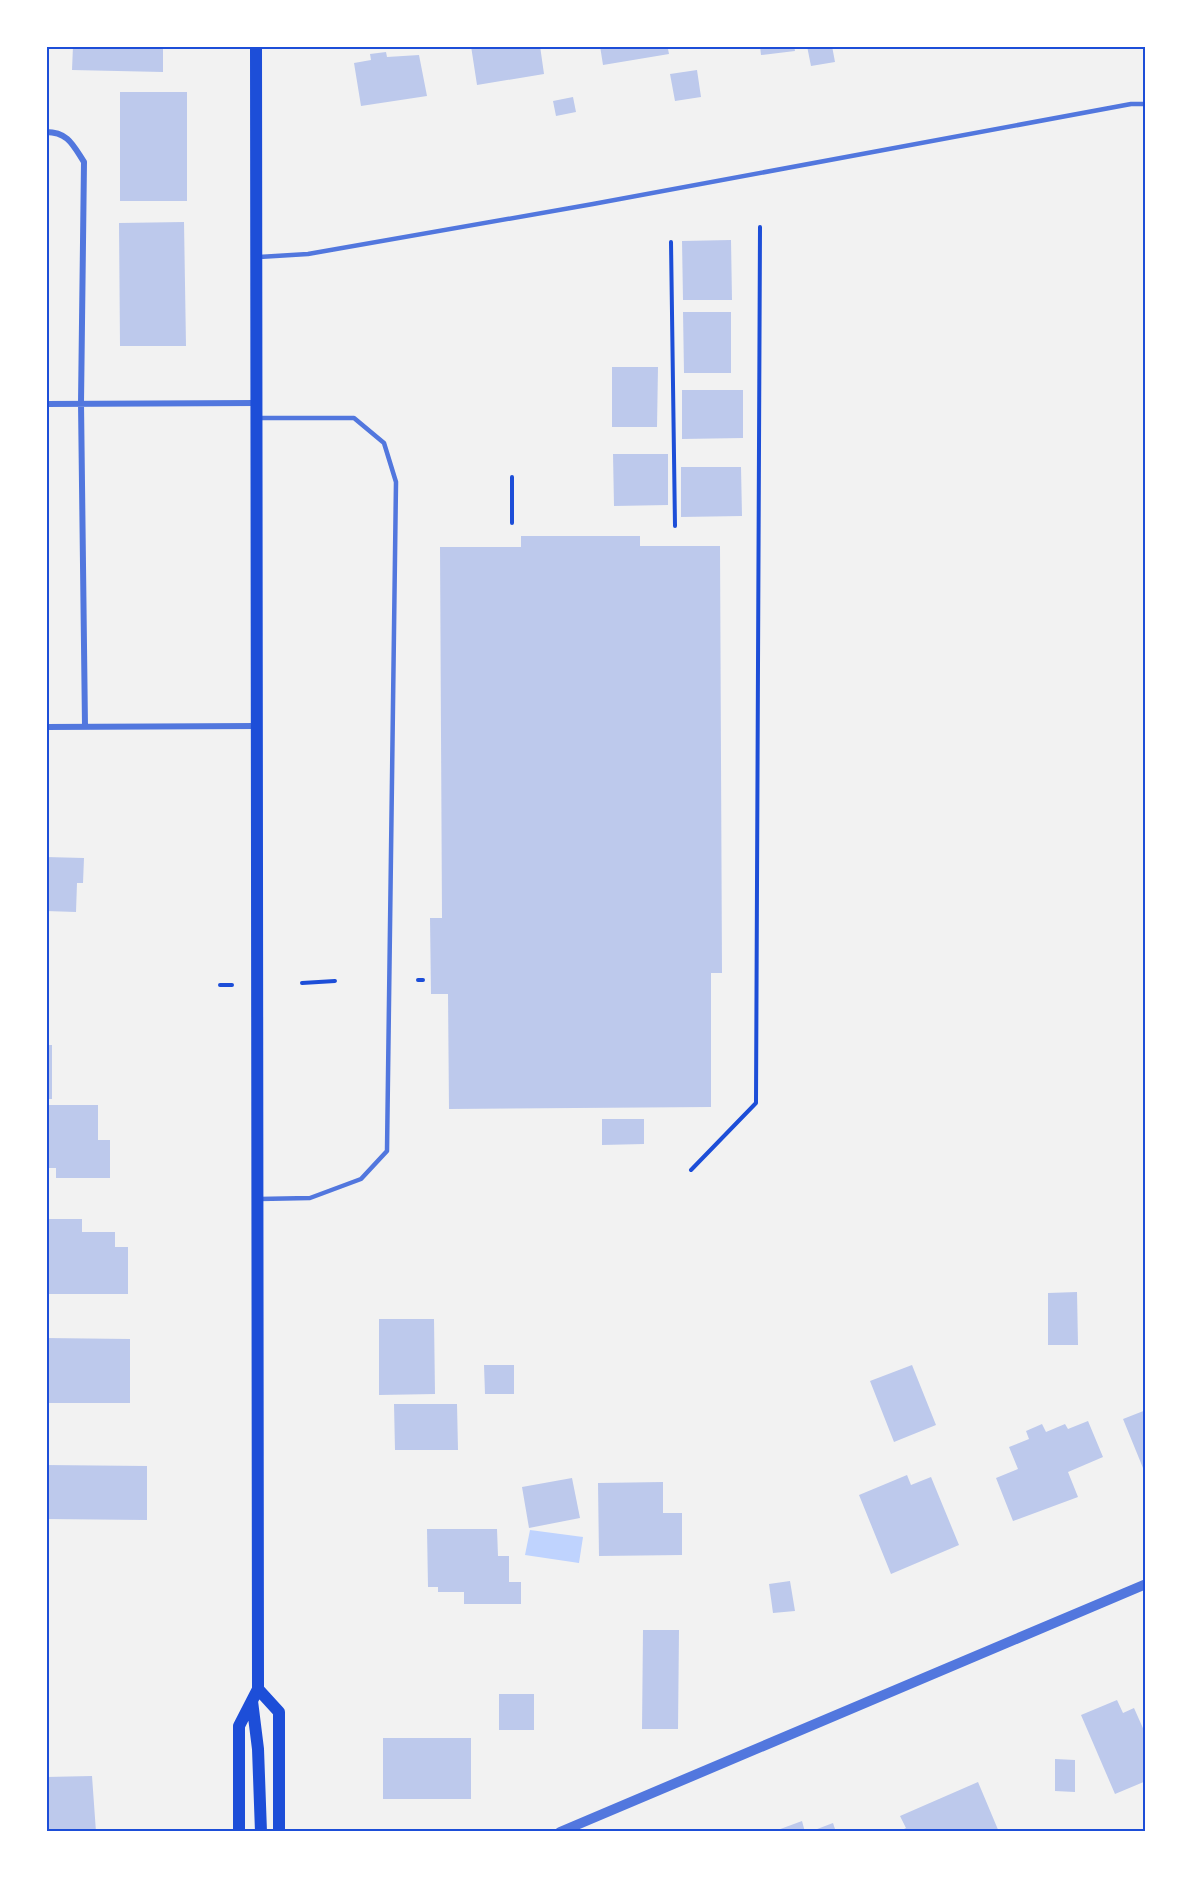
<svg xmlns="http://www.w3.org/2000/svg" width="1192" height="1878" viewBox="0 0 1192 1878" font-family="'Roboto Condensed',sans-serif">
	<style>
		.water { fill: #bfd3fe }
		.building { fill: #bdc9ec }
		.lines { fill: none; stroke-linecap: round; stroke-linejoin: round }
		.path { stroke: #1d4ed8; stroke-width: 4 }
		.service { stroke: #5277de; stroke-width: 4.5 }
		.minor { stroke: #5277de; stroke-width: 6 }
		.tertiary { stroke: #5277de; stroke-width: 10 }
		.secondary { stroke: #1d4ed8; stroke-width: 12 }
		.neatline { fill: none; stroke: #1d4ed8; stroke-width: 2 }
	</style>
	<rect width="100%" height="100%" fill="#f2f2f2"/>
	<path class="water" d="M530,1530L583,1537L579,1563L525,1555Z"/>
	<path class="building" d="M73,46H163V72L72,70Z
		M471,46H540L544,74L477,85Z
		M600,46H678V48L668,49L669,54L603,65Z
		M760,46H794L795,51L761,55Z
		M807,46H832L835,62L811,66Z
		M386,52L387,57L419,55L427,96L361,106L354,63L371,60L370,54Z
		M697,70L701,97L675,101L670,74Z
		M120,92H187V201H120Z
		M573,97L576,112L556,116L553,101Z
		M184,222L186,346H120L119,223Z
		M731,240L732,300H683L682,241Z
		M683,312H731V373H684Z
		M612,367H658L657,427H612Z
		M682,390H743V438L682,439Z
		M613,454H668V505L614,506Z
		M681,467H741L742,516L681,517Z
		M521,536H640V546H720L722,973H711V1107L449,1109L448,994H431L430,918H442L440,547H521Z
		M46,857L84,858L83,883H77L76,912L46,911Z
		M46,1045H52V1099H46Z
		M48,1105H98V1140H110V1178H56V1168H46Z
		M602,1119H644V1144L602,1145Z
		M46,1219H82V1232H115V1247H128V1294H46Z
		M1077,1292L1078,1345H1048V1293Z
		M379,1319H434L435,1394L379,1395Z
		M46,1338L130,1339V1403H46Z
		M484,1365H514V1394H485Z
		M912,1365L936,1425L894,1442L870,1381Z
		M394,1404H457L458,1450H395Z
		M1146,1410V1467L1143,1468L1123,1419Z
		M1088,1421L1103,1457L1068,1472L1078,1497L1013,1521L996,1478L1018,1469L1009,1447L1029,1439L1026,1431L1042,1424L1046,1432L1065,1424L1068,1429Z
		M46,1465L147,1466V1520L46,1519Z
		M907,1475L911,1485L931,1477L959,1545L891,1574L859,1495Z
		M572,1478L580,1518L529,1528L522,1487Z
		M663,1482V1513H682V1555L599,1556L598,1483Z
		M427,1529H497L498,1556H509V1582H521V1604H464V1592H438V1587H428Z
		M790,1581L795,1611L773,1613L769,1584Z
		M643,1630H679L678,1729H642Z
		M499,1694H534V1730H499Z
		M1117,1700L1123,1713L1134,1708L1146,1735V1781L1115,1794L1081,1715Z
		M383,1738H471V1799H383Z
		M1055,1759L1075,1760V1792L1055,1791Z
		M92,1776L96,1832H46V1777Z
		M978,1782L999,1832H898L906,1828L900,1816Z
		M802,1821L805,1832H775V1831Z
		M833,1823L836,1832H812V1831Z"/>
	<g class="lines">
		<path class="path" d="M671,242L675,526
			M512,477V523
			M418,980H423
			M302,983L335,981
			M220,985H232
			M691,1170L756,1103L760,227"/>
		<path class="service" d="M259,257L308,254L593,204L1131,104H1146
			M257,418H354L384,443L396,482L387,1151L361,1179L310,1198L259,1199"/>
		<path class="minor" d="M46,132C68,132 73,145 84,162L81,403L85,726
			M46,404L256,403
			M46,727L257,726"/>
		<path class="tertiary" d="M560,1832L1146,1584"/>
		<path class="secondary" d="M258,1689L279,1712V1832
			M252,1701L258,1749L261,1832
			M239,1832V1726L258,1689L256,46"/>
	</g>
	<rect width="1192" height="1878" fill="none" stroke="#ffffff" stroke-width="96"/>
	<rect x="48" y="48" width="1096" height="1782" class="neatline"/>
</svg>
